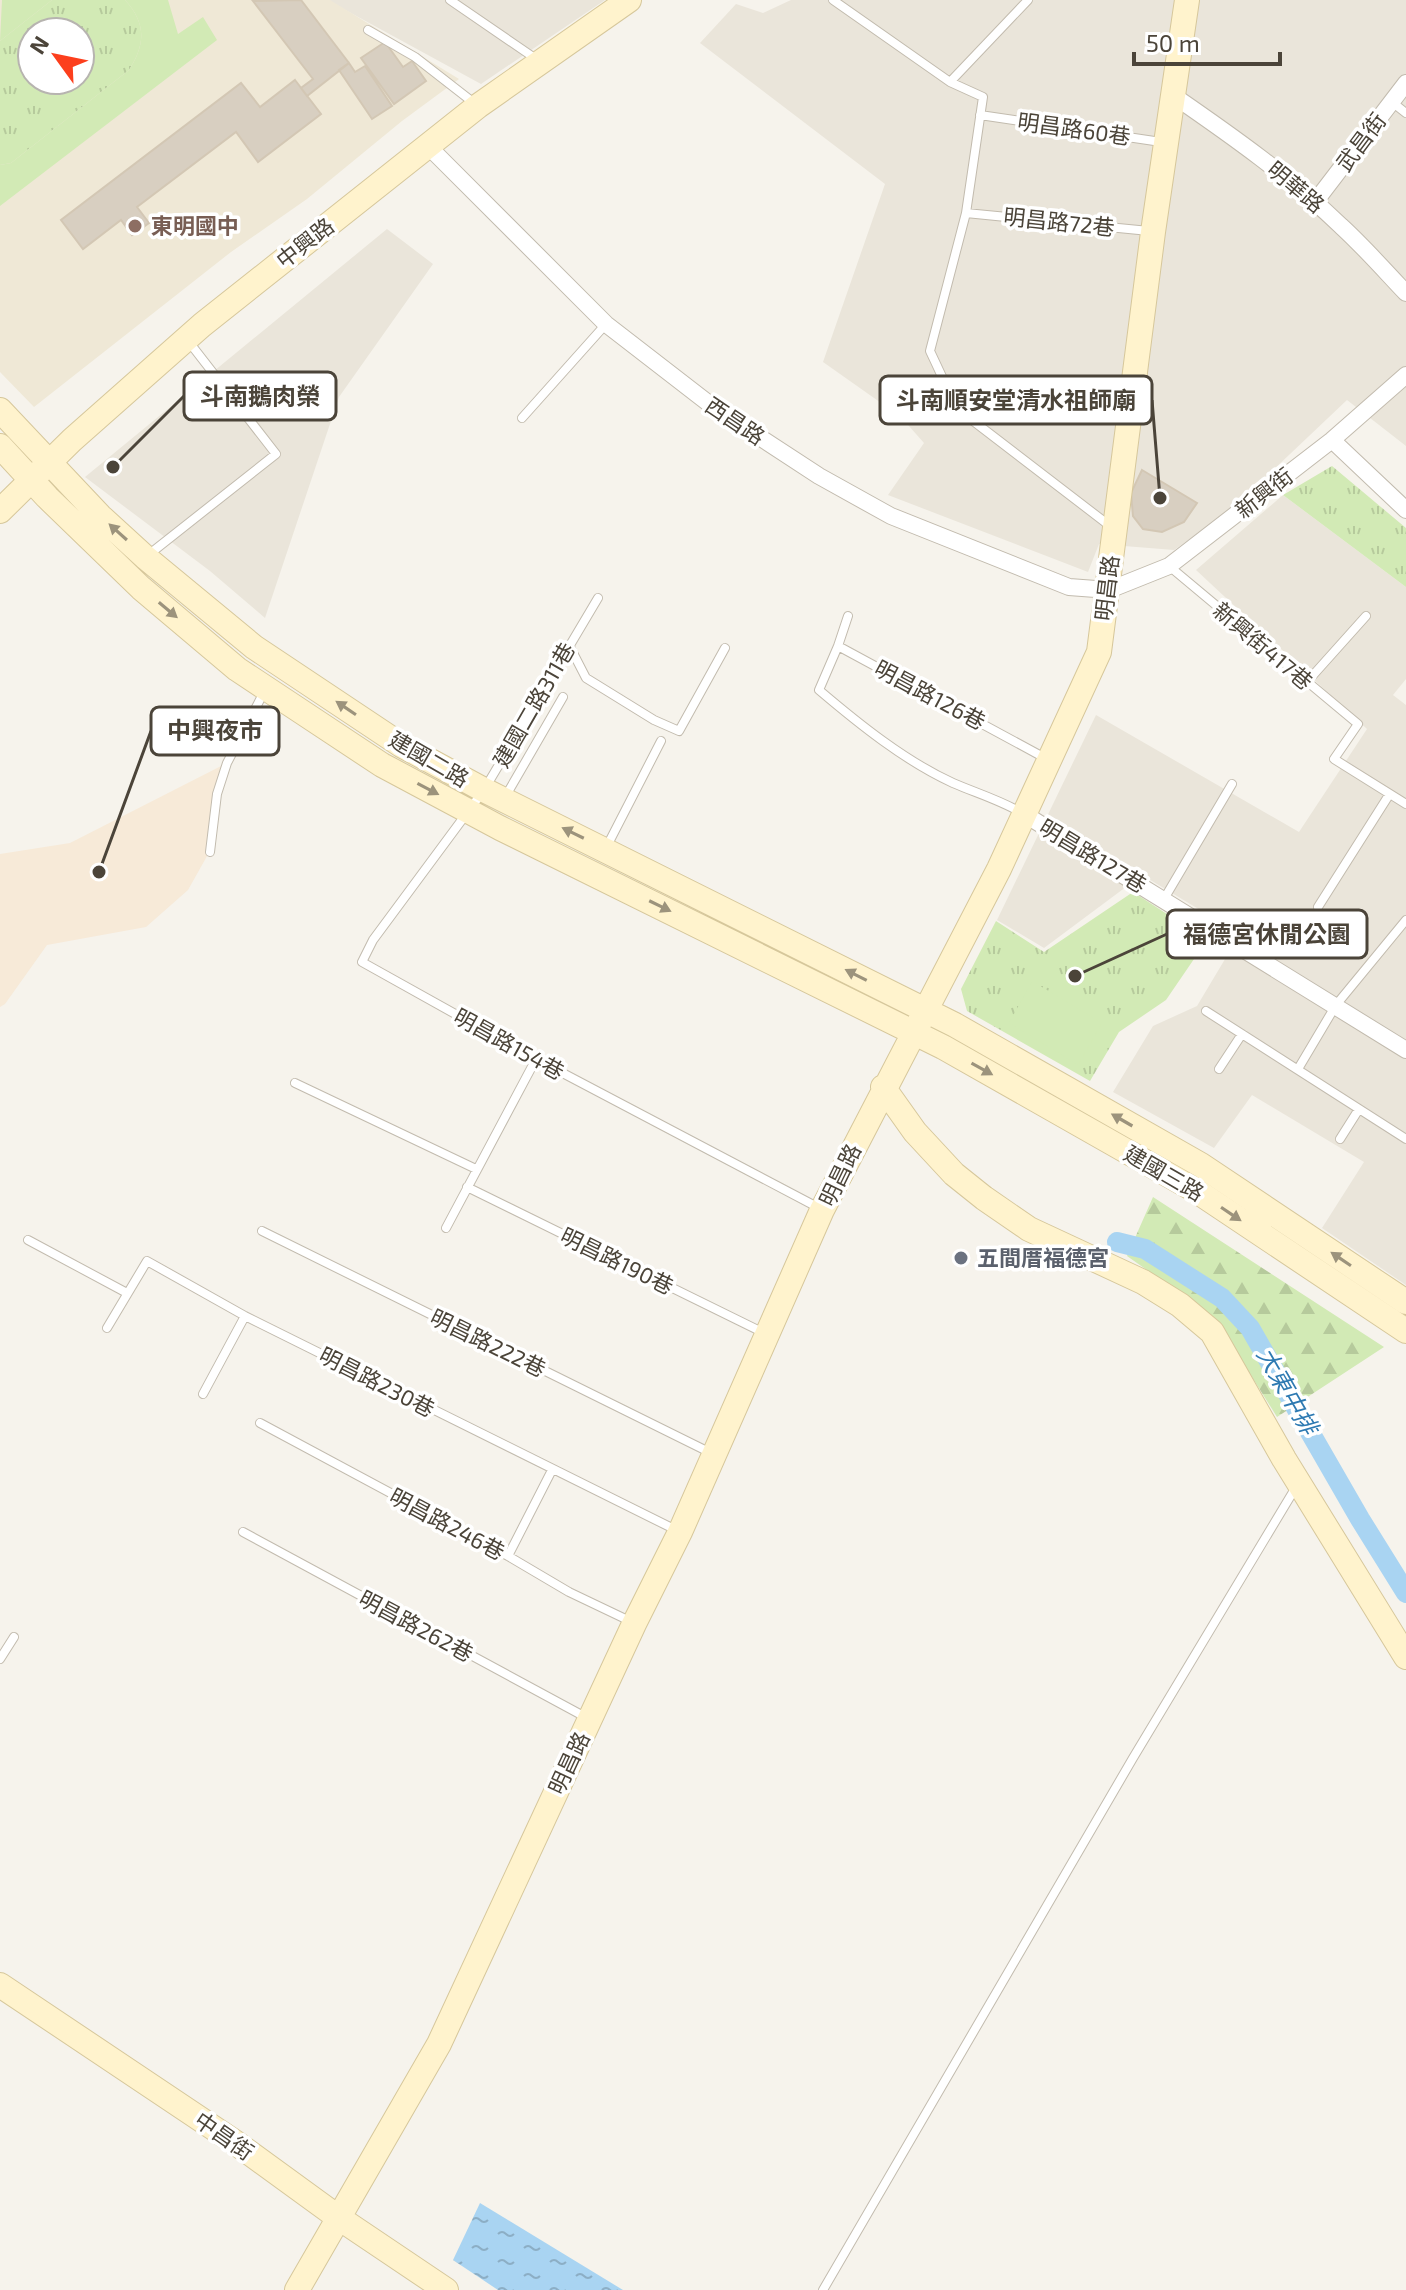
<svg xmlns="http://www.w3.org/2000/svg" width="1406" height="2290" viewBox="0 0 1406 2290" font-family="'Exo 2','Noto Sans TC',sans-serif">
	<style>
		.residential { fill: #eae5da }
		.commercial { fill: #f7ead8 }
		.education { fill: #efe8d6; fill-rule: evenodd }
		.grass { fill: url(#grass-tufts); fill-rule: evenodd }
		.forest { fill: url(#forest-firs) }
		.pitch { fill: #d2eab5 }
		.water { fill: url(#water-ripples) }
		.lines { fill: none; stroke-linecap: round; stroke-linejoin: round }
		.canal { stroke: #a9d4f2; stroke-width: 20 }
		.building { fill: #d8cfc1; stroke: #d3c7b4; stroke-width: 2 }
		.lane-casing { stroke: #c2bbae; stroke-width: 10 }
		.street-casing { stroke: #c2bbae; stroke-width: 18 }
		.secondary-casing { stroke: #d6c79b; stroke-width: 26 }
		.lane { stroke: #fff; stroke-width: 8 }
		.street { stroke: #fff; stroke-width: 16 }
		.secondary { stroke: #fff3cd; stroke-width: 24 }
		.oneway { fill: #9c937c }
		.education-dot { fill: #8d6e63; stroke: #fff; stroke-width: 3 }
		.worship-dot { fill: #6b7280; stroke: #fff; stroke-width: 3 }
		.labels { text-anchor: middle; stroke-width: 7; stroke-linejoin: round; paint-order: stroke }
		.street-label { font-size: 22px; fill: #4b4439; stroke: #fff }
		.education-label { font-size: 22px; font-weight: bold; fill: #785e54; stroke: #fff; text-anchor: start }
		.worship-label { font-size: 22px; font-weight: bold; fill: #5b616d; stroke: #fff; text-anchor: start }
		.water-label { font-size: 24px; font-style: italic; fill: #2e7ab2; stroke: #fff }
		.leader { fill: none; stroke: #4b4439; stroke-width: 3 }
		.callout-dot { fill: #4b4439; stroke: #fff; stroke-width: 3 }
		.callout { fill: #fff; stroke: #4b4439; stroke-width: 3 }
		.callout-label { font-size: 24px; text-anchor: middle; font-weight: bold; fill: #4b4439 }
	</style>
	<defs>
		<pattern id="grass-tufts" width="24" height="20" patternUnits="userSpaceOnUse" patternTransform="scale(2)"><rect width="24" height="20" fill="#d2eab5"/><path d="M3 7l-1-3M5 7V3M7 7l1-3M15 17l-1-3M17 17v-4M19 17l1-3" fill="none" stroke="#b6ca9c"/></pattern>
		<pattern id="forest-firs" width="22" height="20" patternUnits="userSpaceOnUse" patternTransform="scale(2)"><rect width="22" height="20" fill="#d2eab5"/><path d="M5 1l3.5 6h-7zM16 11l3.5 6h-7z" fill="#b6ca9c"/></pattern>
		<pattern id="water-ripples" width="26" height="14" patternUnits="userSpaceOnUse" patternTransform="scale(2)"><rect width="26" height="14" fill="#a9d4f2"/><path d="M2 4q2-2 4 0t4 0M15 11q2-2 4 0t4 0" fill="none" stroke="#8caec5"/></pattern>
	</defs>
	<rect width="100%" height="100%" fill="#f6f3ec"/>
	<path class="residential" d="M327,0H605L481,84Z
		M791,0H1406V446L1347,400L1230,511L1174,550L1099,544L1088,572L888,495L924,443L901,417L823,362L885,184L700,43L736,4L763,13Z
		M387,229L433,264L339,397L265,618L210,571L85,477Z
		M1283,495L1406,587V679L1393,695L1406,705V1285L1322,1228L1364,1162L1252,1095L1214,1148L1113,1092L1153,1026L1197,1006L1240,934L1142,875L1044,948L997,920L1096,715L1299,832L1367,729L1196,570Z"/>
	<path class="commercial" d="M227,763L211,849L188,890L146,927L47,945L5,1004L0,1007V854L70,843Z"/>
	<path class="education" d="M0,0H330L459,79L402,121L307,199L231,252L34,407L0,372ZM32,32H80V80H32Z"/>
	<path class="grass" d="M52,0H125C147,24 145,45 129,70L11,163L0,165V41ZM32,32H80V80H32Z
		M1332,466L1406,528V587L1283,495Z
		M1133,892L1207,940L1166,1000L1119,1032L1090,1081L967,1011L961,989L996,921L1044,952Z"/>
	<path class="forest" d="M1153,1197L1384,1347L1277,1417L1215,1318L1127,1256Z"/>
	<path class="pitch" d="M2,0H52L0,41Z
		M125,0H168L178,34L203,17L217,40L0,206V165L11,163L129,70C145,45 147,24 125,0Z
		M1032,981L1102,1023L1078,1065L1009,1023Z"/>
	<path class="water" d="M480,2203L623,2290H498L453,2260Z"/>
	<g class="lines">
		<path class="canal" d="M1117,1242L1145,1249L1222,1298L1250,1328L1360,1519L1406,1593"/>
	</g>
	<path class="building" d="M301,0L349,63L307,96L301,88L313,79L253,1Z
		M385,42L403,67L412,61L426,81L394,104L361,58Z
		M349,63L355,72L365,66L392,106L372,119L339,70Z
		M295,80L321,114L258,162L236,132L137,207L149,223L132,235L121,220L83,249L61,220L241,83L260,107Z
		M1142,470L1197,503L1184,522L1162,532L1143,529L1133,516L1131,493Z"/>
	<g class="lines">
		<g class="lane-casing">
			<path id="lane" d="M450,0L539,61
				M833,0L950,82L1028,0
				M368,30L415,57L474,103
				M950,82L983,97L966,213L930,351L945,383L968,417L1110,526
				M1392,102L1406,113
				M980,115L1161,142
				M966,213L1149,231
				M522,418L606,324
				M147,556L276,454L189,342
				M1169,566L1358,724L1334,759L1406,804
				M598,598L484,790L373,940L362,962L536,1059L821,1209
				M848,616L838,646L1045,758
				M569,645L586,678L654,720L679,731L725,648
				M838,646L819,690C859,724 905,761 953,783C976,793 1000,800 1022,813
				M1306,683L1366,616
				M504,799L563,697
				M606,848L661,741
				M210,852L217,794L227,763L264,692
				M1164,899L1232,784
				M1318,907L1389,795
				M1206,1011L1406,1139
				M1219,1069L1242,1034
				M1298,1069L1336,1005L1406,920
				M295,1083L476,1169
				M1340,1139L1359,1109
				M467,1187L764,1333
				M446,1228L536,1059
				M262,1231L713,1454
				M28,1240L127,1293
				M107,1328L147,1261L245,1316L676,1530
				M203,1394L245,1316
				M260,1423L508,1556L569,1592L634,1623
				M243,1532L589,1719
				M508,1556L552,1470
				M0,1659L14,1637
				M823,2290L1133,1758L1296,1487"/>
		</g>
		<g class="street-casing">
			<path id="street" d="M1174,96C1232,136 1290,177 1341,226C1364,247 1385,271 1406,293
				M427,145L606,324L712,406L819,476L891,516L1069,587L1109,590L1169,566L1332,440L1406,375
				M1315,202L1406,83
				M1332,440L1406,510
				M1024,814L1406,1050"/>
		</g>
		<g class="secondary-casing">
			<path id="secondary" d="M0,410L100,516L145,557L254,647L401,745L484,790L955,1025L1201,1165L1406,1302
				M0,446L47,497L141,588L237,669L382,765L500,828L943,1047L1195,1190L1406,1331
				M0,511L72,440L202,325L478,106L629,0
				M883,1087L915,1132L954,1174L984,1198L1029,1229L1143,1282L1180,1305L1212,1332L1284,1459L1406,1657
				M0,1985L236,2143L339,2218L446,2290
				M297,2290L439,2044L634,1624L680,1532L822,1210L999,869L1099,652L1153,232L1187,0"/>
		</g>
		<use href="#lane" class="lane"/>
		<use href="#street" class="street"/>
		<use href="#secondary" class="secondary"/>
	</g>
	<defs><path id="oneway-solid" d="M-6-.8H1V-3.2L6.5 0L1 3.2V.8H-6Z" transform="scale(2)"/></defs>
	<g class="oneway">
		<use href="#oneway-solid" transform="translate(118 532) rotate(-138)"/>
		<use href="#oneway-solid" transform="translate(168 610) rotate(40)"/>
		<use href="#oneway-solid" transform="translate(346 708) rotate(-146)"/>
		<use href="#oneway-solid" transform="translate(428 789) rotate(28)"/>
		<use href="#oneway-solid" transform="translate(573 833) rotate(-154)"/>
		<use href="#oneway-solid" transform="translate(660 906) rotate(26)"/>
		<use href="#oneway-solid" transform="translate(856 975) rotate(-153)"/>
		<use href="#oneway-solid" transform="translate(982 1069) rotate(29)"/>
		<use href="#oneway-solid" transform="translate(1122 1120) rotate(-150)"/>
		<use href="#oneway-solid" transform="translate(1231 1214) rotate(34)"/>
		<use href="#oneway-solid" transform="translate(1341 1259) rotate(-146)"/>
	</g>
	<circle class="education-dot" cx="135" cy="226" r="8"/>
	<circle class="worship-dot" cx="961" cy="1258" r="8"/>
	<g class="labels">
		<g class="street-label">
			<text transform="translate(1074 129) rotate(8)" y="8">明昌路60巷</text>
			<text transform="translate(1361 142) rotate(-53)" y="8">武昌街</text>
			<text transform="translate(1296 187) rotate(40)" y="8">明華路</text>
			<text transform="translate(1059 222) rotate(6)" y="8">明昌路72巷</text>
			<text transform="translate(305 243) rotate(-38)" y="8">中興路</text>
			<text transform="translate(735 421) rotate(34)" y="8">西昌路</text>
			<text transform="translate(1264 493) rotate(-38)" y="8">新興街</text>
			<text transform="translate(1107 588) rotate(-83)" y="8">明昌路</text>
			<text transform="translate(1263 646) rotate(40)" y="8">新興街417巷</text>
			<text transform="translate(930 695) rotate(28)" y="8">明昌路126巷</text>
			<text transform="translate(534 705) rotate(-60)" y="8">建國二路311巷</text>
			<text transform="translate(429 759) rotate(30)" y="8">建國二路</text>
			<text transform="translate(1093 856) rotate(31)" y="8">明昌路127巷</text>
			<text transform="translate(509 1044) rotate(29)" y="8">明昌路154巷</text>
			<text transform="translate(1164 1173) rotate(30)" y="8">建國三路</text>
			<text transform="translate(840 1175) rotate(-64)" y="8">明昌路</text>
			<text transform="translate(617 1261) rotate(26)" y="8">明昌路190巷</text>
			<text transform="translate(488 1343) rotate(26)" y="8">明昌路222巷</text>
			<text transform="translate(377 1382) rotate(27)" y="8">明昌路230巷</text>
			<text transform="translate(447 1524) rotate(28)" y="8">明昌路246巷</text>
			<text transform="translate(416 1626) rotate(28)" y="8">明昌路262巷</text>
			<text transform="translate(569 1763) rotate(-65)" y="8">明昌路</text>
			<text transform="translate(224 2136) rotate(35)" y="8">中昌街</text>
		</g>
		<g class="education-label">
			<text x="151" y="234">東明國中</text>
		</g>
		<g class="worship-label">
			<text x="977" y="1266">五間厝福德宮</text>
		</g>
		<g class="water-label">
			<text transform="translate(1287 1391) rotate(60)" y="8">大東中排</text>
		</g>
	</g>
	<path class="leader" d="M113 467L184 396M1160 498L1152 400M99 872L151 731M1075 976L1167 934"/>
	<g class="callout-dot">
		<circle cx="113" cy="467" r="8"/>
		<circle cx="1160" cy="498" r="8"/>
		<circle cx="99" cy="872" r="8"/>
		<circle cx="1075" cy="976" r="8"/>
	</g>
	<g class="callout">
		<rect x="184" y="372" width="152" height="48" rx="8"/>
		<rect x="880" y="376" width="272" height="48" rx="8"/>
		<rect x="151" y="707" width="128" height="48" rx="8"/>
		<rect x="1167" y="910" width="200" height="48" rx="8"/>
	</g>
	<g class="callout-label">
		<text x="260" y="405">斗南鵝肉榮</text>
		<text x="1016" y="409">斗南順安堂清水祖師廟</text>
		<text x="215" y="739">中興夜市</text>
		<text x="1267" y="943">福德宮休閒公園</text>
	</g>
	<g transform="translate(56 56) rotate(303)"><circle r="38" fill="#ffffff" stroke="#b7b4b0" stroke-width="2"/>
	<path d="M0-6L14 30L0 20L-14 30Z" fill="#fc3f1d"/>
	<text y="-12" font-size="22" font-weight="bold" text-anchor="middle" fill="#4b4439">N</text>
	</g>
	<path d="M1134 52v12h146v-12" fill="none" stroke="#4b4439" stroke-width="4"/>
	<text x="1146" y="52" font-size="24" fill="#4b4439" stroke="#ffffff" stroke-width="6" paint-order="stroke">50 m</text>
</svg>
